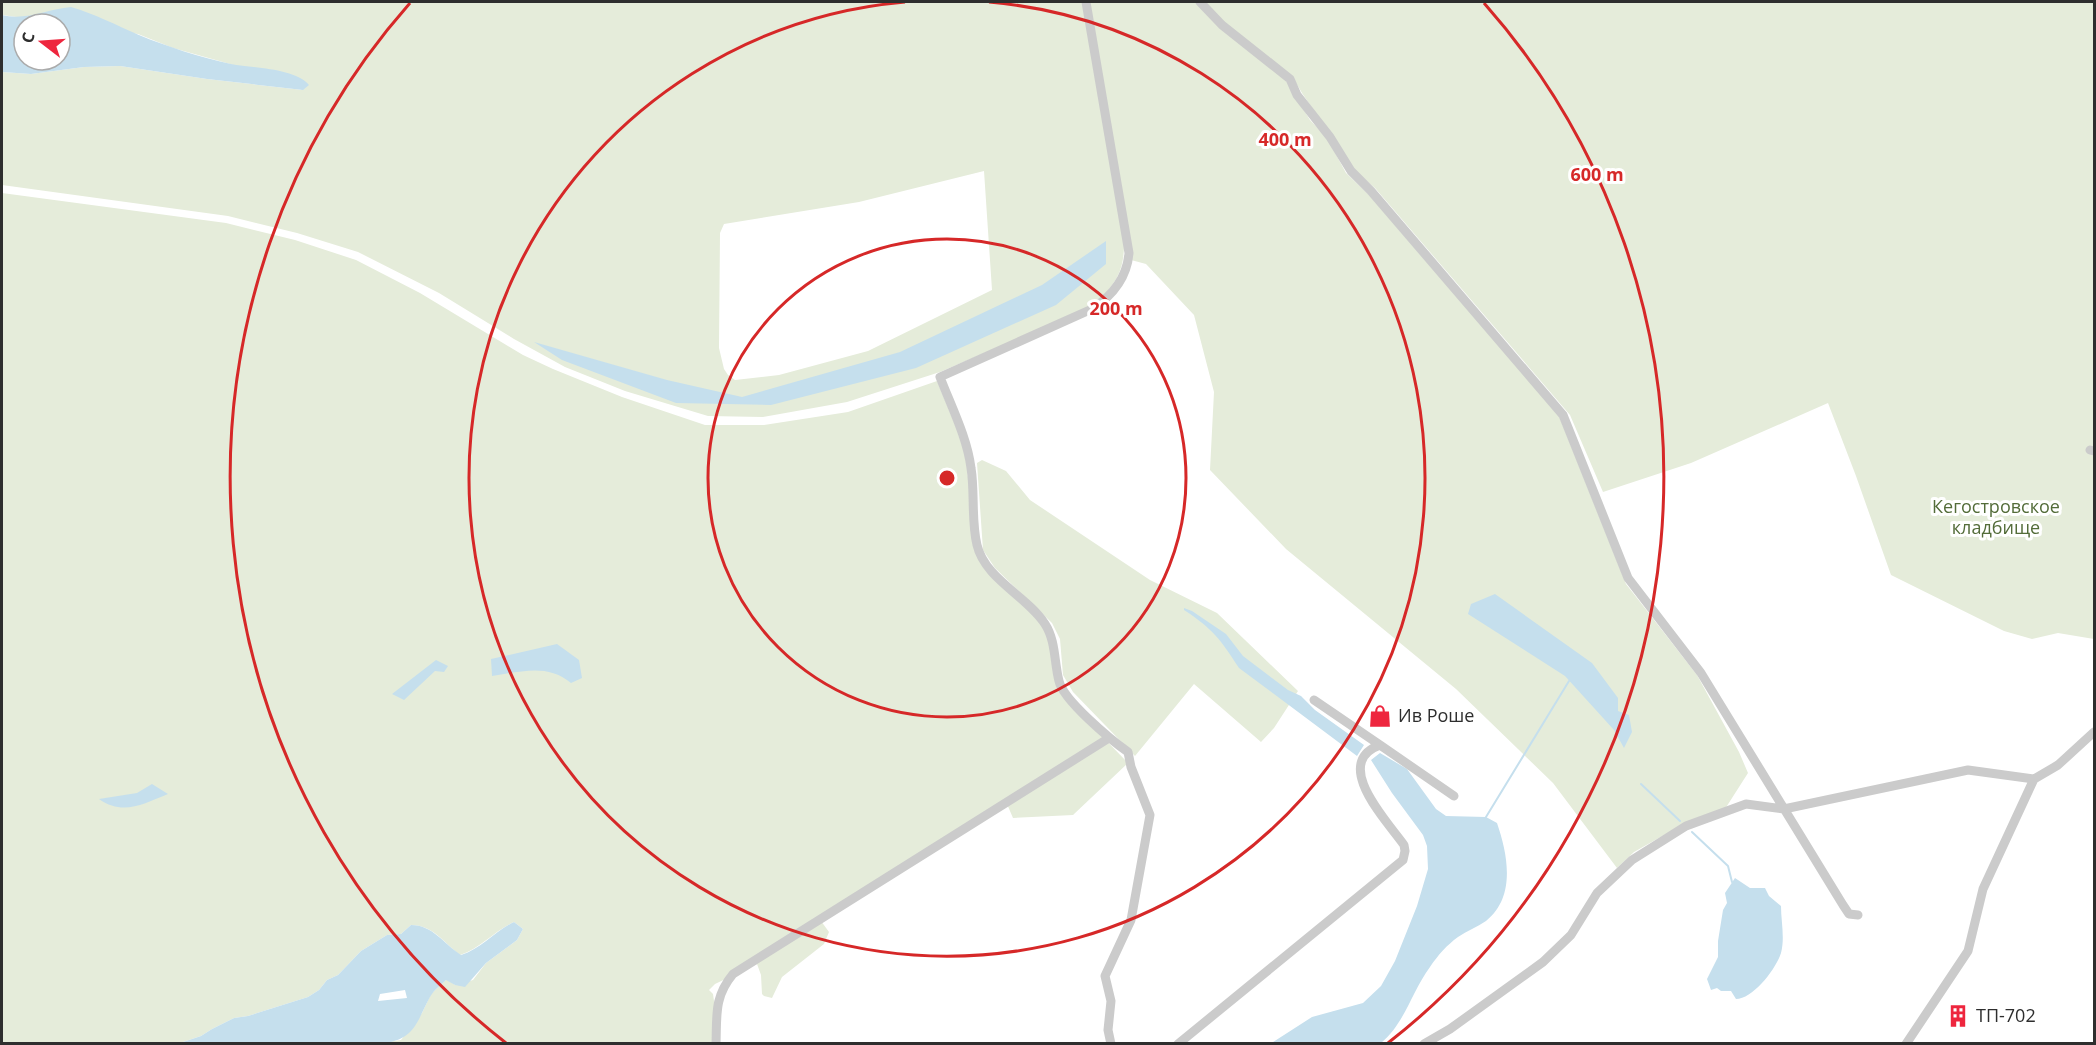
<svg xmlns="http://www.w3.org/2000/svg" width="2096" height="1045" viewBox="0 0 2096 1045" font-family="'Open Sans',sans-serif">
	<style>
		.green { fill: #e5ecda; fill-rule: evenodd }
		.water { fill: #c5dfed; fill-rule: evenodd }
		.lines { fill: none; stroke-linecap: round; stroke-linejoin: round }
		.stream { stroke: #c5dfed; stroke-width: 2 }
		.minor { stroke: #cbcbcb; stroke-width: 9 }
		.ring { fill: none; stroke: #d62828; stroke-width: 3 }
		.labels { text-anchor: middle; stroke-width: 6; stroke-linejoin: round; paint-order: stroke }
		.park-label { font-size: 18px; fill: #536c39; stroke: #fff }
		.poi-label { font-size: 18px; fill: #2e2e2e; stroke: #fff; text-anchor: start }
		.centre { fill: #d62828; stroke: #fff; stroke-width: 3 }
		.ring-label { font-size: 18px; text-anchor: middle; font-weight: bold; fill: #d62828; stroke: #fff; stroke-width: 6; stroke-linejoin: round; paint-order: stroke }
	</style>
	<rect width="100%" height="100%" fill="#fff"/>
	<path class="green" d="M2,2H1083L1124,245C1124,275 1112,288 1091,307L940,372L847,402L763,417L708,416L625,391L565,367L514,339L439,293L358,252L297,233L228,216L2,185V72L31,74L84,67L120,66L207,79L303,90L230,64L173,48L138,34L2,15ZM984,171L992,290L868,351L779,375L735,380L728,375L724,369L719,348L720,233L724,224L859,202Z
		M1090,2H1197L1283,76L1310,120L1327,138L1346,173L1370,196L1559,416L1626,584L1697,675L1739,752L1748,773L1725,809L1687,822L1634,852L1617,868L1553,783L1456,689L1286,549L1210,470L1214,392L1194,315L1146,264L1131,260Z
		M1203,2H2094V639L2058,633L2032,639L2004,631L1891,575L1856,476L1828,403L1691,463L1603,492L1570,415L1375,188L1353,169L1302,93L1292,76L1223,23Z
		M2,193L226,223L295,240L356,260L420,293L523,355L553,369L622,397L705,425H764L848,412L937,381L965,449L976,553L1045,625L1066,699L1128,763L1073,815L1013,818L1007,804L821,921L829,932L824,944L782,977L772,998L764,996L762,994L761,975L757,964L715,984L709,990L713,994L714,1001V1043H379L401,1040L422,1013L431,994L447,979L455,985L473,980L486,963L517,940L523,929L514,922C494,931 481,948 460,955C444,943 433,925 411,925L401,934L387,935L361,951L338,975L327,980L319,990L308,997L248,1016L234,1018L212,1029L201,1036L180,1043L2,1044Z
		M982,460L1006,471L1030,500L1150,580L1217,613L1298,691L1274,728L1261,742L1194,684L1135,756L1073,692L1063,675L1060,639L1052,623L995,568L983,550L977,463Z"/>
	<path class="water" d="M71,7C95,14 116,25 139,35C168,47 200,57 231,64C252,68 295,68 309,85L303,90L207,79L120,66L84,67L31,74L2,72V15C26,21 47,9 71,7ZM24,24H60V60H24Z
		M1106,241V264L1056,305L916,368L771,405L676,403L562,360L534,342L667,380L742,397L900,352L1042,285Z
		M1495,594L1592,663L1618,698V711L1629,715L1632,732L1624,748L1614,730L1565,676L1468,614L1471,604Z
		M1184,608L1192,611L1226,634L1243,656L1288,690L1301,696L1315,710L1364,745L1357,756L1239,668C1221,640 1212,628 1184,610Z
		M557,644L579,660L582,678L571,683C547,663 521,672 492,676L491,659Z
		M436,660L448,666L444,672L435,671L404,700L392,694Z
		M1380,753L1407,769L1436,809L1446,816L1486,817L1497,823C1508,855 1516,897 1486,921C1477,927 1467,931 1458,937C1447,945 1438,955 1430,967C1412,991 1405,1023 1381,1043L1270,1044L1312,1017L1363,1003L1381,986L1395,961L1417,906L1428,869L1427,846L1423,835L1392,793L1371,760Z
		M152,784L168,794C143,804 123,816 99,799L137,793Z
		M1735,878L1750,888H1765L1769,896L1781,906C1781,921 1785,938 1781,953C1776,969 1753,999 1736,999L1731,991H1721L1717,988L1711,990L1707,979L1718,957V941L1723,910L1727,903L1725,893Z
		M514,922L523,929L517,940L486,963L465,987L455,985L446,980C441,985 434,990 430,997C415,1025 415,1040 379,1044L180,1043L201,1036L212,1029L234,1018L248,1016L308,997L319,990L327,980L338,975L361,951L387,935L401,934L411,925C433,925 444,944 461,955C481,949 495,931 514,922ZM405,990L407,998L378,1001L380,994Z"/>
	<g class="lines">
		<path class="stream" d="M1641,784L1680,821
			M1486,817L1569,681
			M1692,832L1728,866L1732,882"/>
		<path class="minor" d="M1086,2L1129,253C1127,277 1112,296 1092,309L940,377C951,406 967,437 971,468C975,492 971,521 977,545C985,579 1027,596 1045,624C1056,641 1054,662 1059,681C1063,700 1111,740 1128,752L1131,767L1150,815L1131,920L1105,976L1111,1001L1108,1030L1111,1044
			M1200,2L1222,25L1290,79L1297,95L1330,137L1351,171L1371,191L1563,415L1628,578L1701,673L1843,905L1849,914L1858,915
			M2090,450L2094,451
			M1314,700L1380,745
			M716,1044C717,1015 714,997 733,974L1109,738
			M1178,1044L1403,860L1405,851L1404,845C1387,821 1331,763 1380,745L1454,796
			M1424,1044L1450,1029L1543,962L1571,935L1597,893L1632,860L1686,826L1746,804L1784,809L1968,770L2034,779L2058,765L2094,732
			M1906,1044L1968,951L1983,889L2034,779"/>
	</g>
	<g class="ring">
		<circle cx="947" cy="478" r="239"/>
		<path d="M989 2A478 478 0 1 1 905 2"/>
		<path d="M506 1043A717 717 0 0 1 410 3M1484 3A717 717 0 0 1 1388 1043"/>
	</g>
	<defs>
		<g id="shop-bare" transform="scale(1.8)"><path d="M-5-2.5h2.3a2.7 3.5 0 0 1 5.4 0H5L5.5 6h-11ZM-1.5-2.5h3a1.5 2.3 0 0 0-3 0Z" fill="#ee263e" stroke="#fff" stroke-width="2.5" paint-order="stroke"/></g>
		<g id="building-bare" transform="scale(1.8)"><path d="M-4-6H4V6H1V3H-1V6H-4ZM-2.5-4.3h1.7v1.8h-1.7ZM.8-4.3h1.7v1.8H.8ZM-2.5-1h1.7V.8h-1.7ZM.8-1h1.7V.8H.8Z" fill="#ee263e" stroke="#fff" stroke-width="2.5" paint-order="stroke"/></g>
	</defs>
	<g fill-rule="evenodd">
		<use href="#shop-bare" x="1380" y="716"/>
		<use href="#building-bare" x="1958" y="1016"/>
	</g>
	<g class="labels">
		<g class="park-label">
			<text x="1996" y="513">Кегостровское<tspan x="1996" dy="21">кладбище</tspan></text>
		</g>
		<g class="poi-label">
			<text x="1398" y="722">Ив Роше</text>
			<text x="1976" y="1022">ТП-702</text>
		</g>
	</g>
	<circle cx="947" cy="478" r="9" class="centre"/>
	<g class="ring-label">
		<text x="1285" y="146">400 m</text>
		<text x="1597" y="181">600 m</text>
		<text x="1116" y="315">200 m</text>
	</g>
	<rect width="2096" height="1045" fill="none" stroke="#2e2e2e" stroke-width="6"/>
	<g transform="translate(42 42) rotate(287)"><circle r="28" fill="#ffffff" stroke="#ababab" stroke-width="1.5"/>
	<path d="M0-4.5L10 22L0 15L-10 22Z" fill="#ee263e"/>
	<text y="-9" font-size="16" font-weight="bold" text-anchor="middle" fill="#2e2e2e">С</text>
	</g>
</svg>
